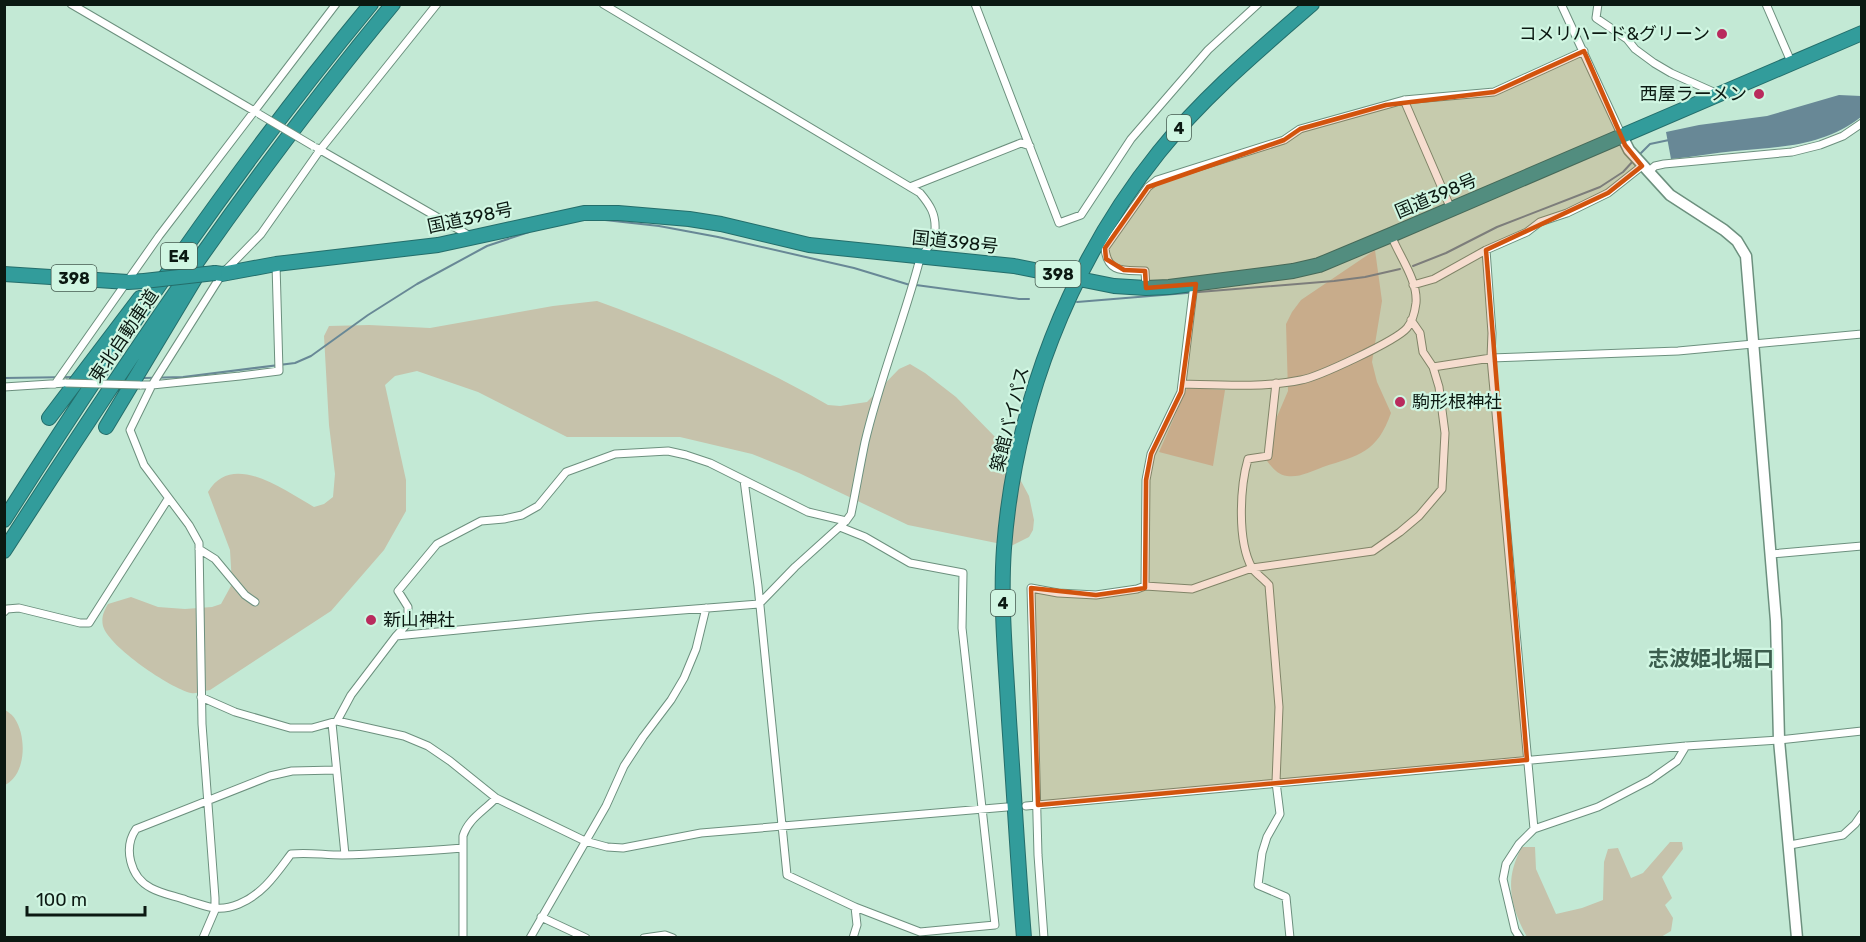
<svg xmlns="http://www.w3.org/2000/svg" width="1866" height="942" viewBox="0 0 1866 942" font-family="Rubik,'Noto Sans JP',sans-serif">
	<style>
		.green { fill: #c6c2ab }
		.water { fill: #688896 }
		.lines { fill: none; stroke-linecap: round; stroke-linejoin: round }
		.stream { stroke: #688896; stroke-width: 2 }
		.street-casing { stroke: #6c907e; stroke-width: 9 }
		.secondary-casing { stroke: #6c907e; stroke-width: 13 }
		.highway-casing { stroke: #246e6b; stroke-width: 16 }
		.street { stroke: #fff; stroke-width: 7 }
		.secondary { stroke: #fff; stroke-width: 10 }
		.highway { stroke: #329c9b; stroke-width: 14 }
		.street-bridge-casing { stroke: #6c907e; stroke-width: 9; stroke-linecap: butt }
		.highway-bridge-casing { stroke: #246e6b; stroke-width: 16; stroke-linecap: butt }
		.street-bridge { stroke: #fff; stroke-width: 7 }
		.highway-bridge { stroke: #329c9b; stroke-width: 14 }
		.marked { fill: #d2530d; fill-opacity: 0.2; stroke: #d2530d; stroke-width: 4.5; stroke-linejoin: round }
		.poi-dot { fill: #b92b5d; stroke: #d0f6e2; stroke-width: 2 }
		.labels { text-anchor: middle; stroke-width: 4.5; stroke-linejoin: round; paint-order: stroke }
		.shield { fill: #d0f6e2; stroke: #465b50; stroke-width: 1.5 }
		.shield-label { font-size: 16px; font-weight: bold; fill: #0b1912 }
		.poi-label { font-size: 18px; fill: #0b1912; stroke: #d0f6e2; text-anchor: end }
		.street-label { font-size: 18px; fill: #0b1912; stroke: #d0f6e2 }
		.quarter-label { font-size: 21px; font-weight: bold; fill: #3c5e4e; stroke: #d0f6e2 }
	</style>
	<rect width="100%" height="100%" fill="#c3e9d5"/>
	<path class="green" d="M1375,250L1382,301L1372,362L1377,382L1391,413C1377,453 1359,455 1323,467C1312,471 1299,478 1287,476C1276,475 1269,463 1263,456L1270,433L1288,391L1286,324L1292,312L1301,300Z
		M597,301C676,330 755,363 828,405L840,406L867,402L899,369L910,364L925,373L956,397L1000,442L1029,496L1034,520L1033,530L1029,537L1011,546L908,525L799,473L752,454L680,437H567L478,392L417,371L395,376L385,385L406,480V511L384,550L331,611L210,690C204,691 197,694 191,693C170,688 109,647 103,626C101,617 104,611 108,604L131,597L158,607L185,609L212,607L221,604L232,584L230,550L208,492C232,450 285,491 314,507L324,504L333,497L335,474L329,425L324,336L329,326L369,325L430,328L553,306Z
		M1187,388L1225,390L1213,466L1159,452Z
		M4,709C8,712 13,715 15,719C27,737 26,775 5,785Z
		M1670,842H1682L1683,849L1662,877L1672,898L1665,905L1673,918L1671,931L1661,937H1527C1510,906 1504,879 1522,847H1535L1536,869L1556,914L1582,908L1603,900L1604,862L1608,849L1618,848L1631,878L1643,873Z"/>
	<path class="water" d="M1839,95L1861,96V117C1824,146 1781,147 1735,151C1714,153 1692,157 1671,159L1666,132L1699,125L1767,116Z"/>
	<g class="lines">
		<path class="stream" d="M1638,156L1650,144L1669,140
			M605,220L659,226L718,237L854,268L910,285
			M1413,266L1446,253L1497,227L1600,187L1623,172L1634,160
			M916,285L1019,299H1029
			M1077,302L1334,281L1365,277L1400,269
			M4,378L73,377
			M144,378L183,377L295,363L311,356L368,315L417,284L487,246L529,232"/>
		<g class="street-casing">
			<path id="street" d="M71,4L256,112
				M975,4L1059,223L1081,215L1131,139L1208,50L1258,4
				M1561,4L1622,136
				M1598,4L1596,18L1627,39L1635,49L1654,63L1671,73L1718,94
				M1766,4L1792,64
				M1404,100L1451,209
				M317,148L470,236
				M1648,172L1655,166L1664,164L1792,152L1820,145L1843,136L1862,123
				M910,187L1021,143L1030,146
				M1486,250L1492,333L1491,358L1534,829
				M1413,285L1434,279L1486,250L1527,232L1540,222L1567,213L1608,193L1642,166
				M1146,288L1145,271C1125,270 1107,274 1105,248L1148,187L1157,180L1284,140L1300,129L1404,100L1494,92L1584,51
				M1433,367L1491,358L1678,351L1862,334
				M1276,383L1268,456L1248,459C1240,487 1237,541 1252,568C1256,574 1264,579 1269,585L1279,707L1276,782L1280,814L1267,837L1262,853L1258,885L1286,897L1290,938
				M55,384L159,236L336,4
				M1182,384C1221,385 1263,388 1301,380C1318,377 1396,341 1407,328C1412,322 1415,311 1416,303C1418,280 1399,256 1391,235
				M140,385H152L222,274L261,234L320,150L437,4
				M4,387L66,383
				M744,480L758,586L787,875L855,907L920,932L995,925L962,628L963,573L910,563L865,537L840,527
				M199,549L215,559L245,595L255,602
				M1771,554L1862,546
				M1145,586L1146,480L1151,454L1181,392L1194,284
				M4,612L7,609L19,608L80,623H89L168,499
				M396,636L408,623V607L398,591L437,544L481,521L504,519L522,515L538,506L566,472L615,454L668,451L686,455L710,463L808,512L846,521
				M201,697L235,712L290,728H312L337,721L404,736L428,746L450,761L496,798L585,841L607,847L623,848L701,833L1007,807
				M337,721L351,695L396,636L593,617L759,604L795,567L846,521L851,514C856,490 860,466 865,442C879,382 902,325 918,266C921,252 934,245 935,230C936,214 930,205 920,193L603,4
				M332,723L345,855
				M336,770L292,771L270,776L136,829C123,848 130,877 151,888C162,894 175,896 186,900C207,906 217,913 239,904C263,894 276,874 291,854C308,852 324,855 342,855C382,854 423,851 463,848
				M1026,806L1686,746L1779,740L1862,731
				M1790,845L1843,835L1855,824L1862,814
				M541,917L586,938
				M203,938L215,910V898L202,724L199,543L189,525L144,465L130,430L152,385L240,376L279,371L276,264
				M463,938V836C468,819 484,811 496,798
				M530,938L606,806L624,766L643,737L671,700L684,678L696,649L706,608
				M644,938L665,935L673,938
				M853,938L857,925L855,907
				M1044,938L1038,855L1031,588L1058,593L1096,595L1137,589L1145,586L1192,589L1252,568L1373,551L1400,532L1419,516L1442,489L1445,433L1439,387L1433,367L1423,352L1420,333L1411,320
				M1520,938L1515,930L1503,879L1506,864L1519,844L1534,829L1598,807L1650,780L1677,761L1686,746"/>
		</g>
		<g class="secondary-casing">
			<path id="secondary" d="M1622,136L1629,150L1670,195L1724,230L1737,241L1746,256L1776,621L1779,740L1797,938"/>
		</g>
		<g class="highway-casing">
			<path id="highway" d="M215,273L222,274L276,264L438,245L584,213H618L689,219L721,224L809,245L1014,266L1114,286L1146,288L1169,287L1293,271L1319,265L1391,235L1862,33
				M4,274L128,282L144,281
				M49,418L140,298
				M106,427L199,272
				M4,520C118,341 236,167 371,4
				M4,551C125,363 250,176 393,4
				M1024,938C1018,865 1014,792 1009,720C1006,663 1000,605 1004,548C1015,405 1069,264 1159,152C1204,96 1258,51 1312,4"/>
		</g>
		<use href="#street" class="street"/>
		<use href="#secondary" class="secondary"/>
		<use href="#highway" class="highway"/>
		<g class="street-bridge-casing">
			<path id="street-bridge" d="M259,114L313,146
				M66,383L140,385"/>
		</g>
		<g class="highway-bridge-casing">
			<path id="highway-bridge" d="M144,281L215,273"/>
		</g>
		<use href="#street-bridge" class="street-bridge"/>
		<use href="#highway-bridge" class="highway-bridge"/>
	</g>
	<path class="marked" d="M1584,51L1625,145L1642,166L1608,193L1486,250L1527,760L1038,805L1031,588L1096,595L1145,588L1146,480L1151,454L1181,392L1196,284L1146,288L1145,271L1124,270L1106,259L1105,248L1148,187L1284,140L1300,129L1386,105L1494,92Z"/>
	<g class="poi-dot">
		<circle cx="1722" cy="34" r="6"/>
		<circle cx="1759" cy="94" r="6"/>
		<circle cx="1400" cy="402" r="6"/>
		<circle cx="371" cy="620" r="6"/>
	</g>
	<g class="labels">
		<g class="shield">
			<rect x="1167" y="115" width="24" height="26" rx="4.5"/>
			<rect x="161" y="243" width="36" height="26" rx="4.5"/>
			<rect x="1035.5" y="261" width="45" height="26" rx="4.5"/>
			<rect x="51.5" y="265" width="45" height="26" rx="4.5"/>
			<rect x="991" y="590" width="24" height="26" rx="4.5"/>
		</g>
		<g class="shield-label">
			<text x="1179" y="134">4</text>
			<text x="179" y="262">E4</text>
			<text x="1058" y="280">398</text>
			<text x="74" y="284">398</text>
			<text x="1003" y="609">4</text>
		</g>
		<g class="poi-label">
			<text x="1710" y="40">コメリハード&amp;グリーン</text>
			<text x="1747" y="100">西屋ラーメン</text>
			<text x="1412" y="408" text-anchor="start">駒形根神社</text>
			<text x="383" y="626" text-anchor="start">新山神社</text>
		</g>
		<g class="street-label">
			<text transform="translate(1436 196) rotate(-23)" y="6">国道398号</text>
			<text transform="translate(470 218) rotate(-12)" y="6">国道398号</text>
			<text transform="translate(955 242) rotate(6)" y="6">国道398号</text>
			<text transform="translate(124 336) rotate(-56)" y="6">東北自動車道</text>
			<text transform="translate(1010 419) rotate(-76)" y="6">築館バイパス</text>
		</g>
		<g class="quarter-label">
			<text x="1711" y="666">志波姫北堀口</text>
		</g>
	</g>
	<rect width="1866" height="942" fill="none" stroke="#0b1912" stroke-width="12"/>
	<path d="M27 906v9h118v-9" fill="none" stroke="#0b1912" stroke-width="3"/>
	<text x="36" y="906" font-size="18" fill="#0b1912" stroke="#d0f6e2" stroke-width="4.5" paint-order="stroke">100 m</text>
</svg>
